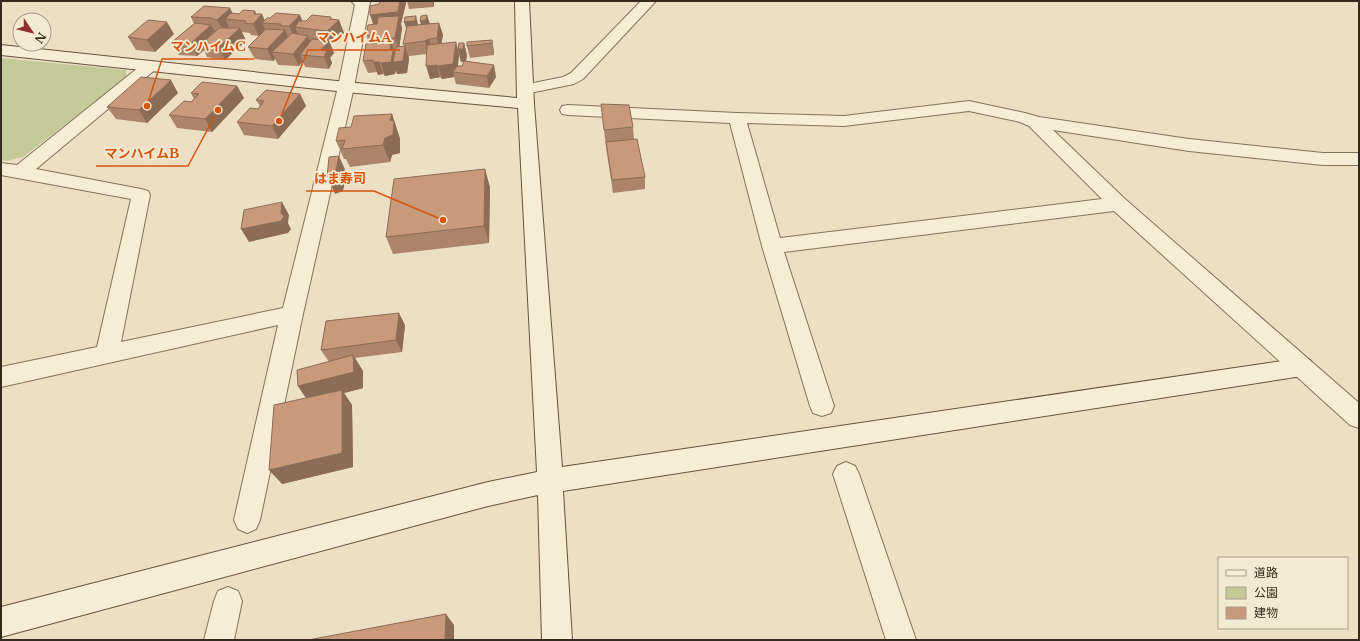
<svg xmlns="http://www.w3.org/2000/svg" width="1360" height="641" viewBox="0 0 1360 641" font-family="'Libre Baskerville','Noto Sans JP',serif">
	<style>
		.green { fill: #c4c998 }
		.lines { fill: none; stroke-linecap: round; stroke-linejoin: round }
		.street-casing { stroke: #85715b; stroke-width: 2 }
		.secondary-casing { stroke: #67523e; stroke-width: 2 }
		.street { fill: #f7edd6; fill-rule: evenodd }
		.secondary { fill: #f7edd6; fill-rule: evenodd }
		.wall { fill: #ac846a }
		.shaded-wall { fill: #8c6c56 }
		.building { fill: #c89a7b; stroke: #8c6c56 }
		.leader { fill: none; stroke: #d6540e; stroke-width: 1.5 }
		.callout-dot { fill: #d6540e; stroke: #f4ead3; stroke-width: 1.5 }
		.callout-label { font-size: 13px; text-anchor: middle; font-weight: bold; fill: #d6540e; stroke: #f4ead3; stroke-width: 3.5; stroke-linejoin: round; paint-order: stroke }
	</style>
	<rect width="100%" height="100%" fill="#ecdfc4"/>
	<path class="green" d="M1,58L126,70L127,77L23,157L6,161L1,160Z"/>
	<g class="lines">
		<g class="street-casing">
			<path id="street" d="M351,1L370,2L354,87L303,314L260,520L256,529L247,533L238,529L234,520L278,325L1,387V367L97,347L131,199L1,175V163L17,165L144,63L150,61L156,63L158,66L156,69L36,169L141,189L148,191L150,195L121,342L283,308L338,87L355,5Z
				M641,1H656L583,79L574,84L525,94L519,92L517,89L519,86L563,77L571,73Z
				M969,101L1025,113L1039,117L1189,139L1323,153H1359V165H1323L1189,151L1053,130L1125,199L1359,403V428L1350,425L1114,211L784,252L834,406L831,413L822,416L813,413L810,406L762,246L730,123L568,115L562,114L560,110L562,106L568,105L737,113L844,116ZM969,111L1020,122L1029,126L1102,199L780,238L747,123L844,126Z
				M846,462L855,466L859,474L916,640H886L833,474L837,466Z
				M228,587L238,591L242,601L234,640H204L214,601L218,591Z"/>
		</g>
		<g class="secondary-casing">
			<path id="secondary" d="M515,1H529L534,104L562,467L1302,358L1310,360L1314,367L1310,374L1302,376L563,491L572,640H542L538,495L488,506L1,637V607L488,482L537,472L518,108L346,92L1,55V45L346,82L517,98Z"/>
		</g>
		<use href="#street" class="street"/>
		<use href="#secondary" class="secondary"/>
	</g>
	<path class="wall" d="M380,1H405L406,3L401,24L402,28L399,47L404,46L403,44L418,25L421,24L420,21L430,24L439,23L443,35L441,44L456,42L459,55L458,66H462L464,61L461,62L458,49L464,43L467,55L466,61H464L496,77L489,88L456,84L454,77L442,79L440,77L430,79L427,54L409,56V59L407,73L397,74L396,70L395,74L385,76L383,74L378,75L377,72L368,73L363,61L369,44L366,34L373,24Z
		M407,1H434V7L409,9Z
		M232,14H256L265,21H306L332,19L339,20L344,33L332,43H330L334,53L330,58L332,63L329,69L305,67L303,61L299,66L278,65L275,59L273,61L255,59L248,47L266,30L265,29L259,36L251,35L250,33L242,32L246,41L225,60L207,57L204,50L197,56L179,55L172,42L194,24L191,17Z
		M174,34L155,52L136,50L128,37Z
		M492,40L494,52V55L470,58L467,46Z
		M237,86L244,98L212,132L177,128L169,115L191,102L194,99L191,93Z
		M178,93L147,123L116,119L107,107Z
		M300,94L306,106L278,139L244,135L237,122L258,109L260,106L256,100Z
		M601,104L633,127L634,139L645,177V189L613,193L606,147Z
		M392,114L400,139V153L392,155L390,162L350,167L346,159H344L336,141L351,127Z
		M490,187L489,243L393,254L386,237Z
		M405,325L402,352L355,358L363,371V388L344,393L352,405L353,467L282,484L306,398L298,386L331,361L329,362L321,350Z"/>
	<path class="shaded-wall" d="M400,1H405L406,3L401,24L402,28L399,50L395,38L374,27L370,15Z
		M432,1L434,2V7Z
		M230,8L236,20L225,19L229,27L224,32L217,20Z
		M255,11L258,18L262,14L266,23H262L265,29L259,36L253,24Z
		M300,15L305,27H295L298,35L295,38L289,26Z
		M427,15L431,27L424,33L420,21Z
		M416,16L419,28L408,34L404,22Z
		M331,17L334,25L339,20L344,33L332,43L327,31Z
		M167,22L174,34L155,52L147,40Z
		M439,23L443,35L440,51L437,38Z
		M211,25L218,37L200,45L204,50L197,56L190,44Z
		M240,28L246,41L225,60L219,47Z
		M285,30L291,42L272,52L275,59L273,61L267,49Z
		M308,36L313,48L300,55L303,61L299,66L293,54Z
		M429,39L432,51L428,54L425,41Z
		M492,40L494,52V55L492,43Z
		M329,41L334,53L330,58L332,63L329,69L324,57L321,50Z
		M391,42L396,55L405,46L409,59L407,73L397,74L396,70L395,74L385,76L381,63L390,50Z
		M456,42L459,55L457,72H453L454,77L442,79L438,66Z
		M464,43L467,55L466,61L461,62L458,49Z
		M373,62H379L383,74L378,75Z
		M437,65L440,77L430,79L426,66Z
		M494,65L496,77L489,88L487,76Z
		M171,80L178,93L147,123L139,110Z
		M237,86L244,98L212,132L205,119Z
		M300,94L306,106L278,139L272,126Z
		M392,114L400,139V153L392,155L390,162L383,145Z
		M339,156L347,174L343,191L335,194L327,176Z
		M485,169L490,187L489,243L484,226Z
		M282,202L289,215L288,223L291,229L288,233L249,242L241,229L281,213Z
		M399,313L405,325L402,352L396,340Z
		M353,355L363,371V388L344,393L352,405L353,467L282,484L269,470L309,402L298,386Z
		M446,614L454,625V640H445Z"/>
	<path class="building" d="M380,1H400L398,12L370,15V6L379,4Z
		M204,6L230,8L217,20L211,18L191,17Z
		M243,10L255,11L254,14H262L253,24L245,23L246,21L225,19L231,13L239,14Z
		M276,13L300,15L289,26H281V24L262,23L267,18H270Z
		M312,15L331,17L330,19L339,20L327,31L295,27L299,21H306Z
		M427,15L426,20L420,21L421,16Z
		M399,16L395,38L374,40L375,36H369L366,34L368,25L377,24L378,17Z
		M416,16L415,21L404,22L405,17Z
		M148,20L167,22L147,40L128,37Z
		M195,23L211,25L190,44L172,42Z
		M439,23L437,38L429,39L425,41L403,44L407,26Z
		M219,28H240L219,47L200,45Z
		M266,29L285,30L267,49L248,47Z
		M292,33L308,36L293,54L272,52Z
		M312,39L329,41L321,50L327,51L324,57L300,55Z
		M492,40V43L467,46V42Z
		M391,42L390,50H393L391,62L381,63L379,62H373V60L363,61L366,44Z
		M456,42L453,64L438,66L437,65L426,66L427,45Z
		M459,43H464L463,49H458Z
		M405,46L403,61L393,62L396,47Z
		M464,61L494,65L487,76L453,72L457,66H462Z
		M141,77L171,80L139,110L107,107Z
		M202,82L237,86L205,119L169,115L184,101L191,102L199,94L191,93Z
		M266,90L300,94L272,126L237,122L250,108L258,109L264,101L256,100Z
		M601,104L629,105L633,127L604,130Z
		M392,114L390,120L394,121L393,135L385,138L383,145L342,149L345,140L336,141L339,128L351,127L354,116Z
		M637,139L645,177L612,180L606,142Z
		M339,156L335,174L327,176L329,157Z
		M485,169L484,226L386,237L394,179Z
		M282,202L281,213L284,216L281,221L241,229L244,210Z
		M399,313L396,340L321,350L326,321Z
		M353,355L354,372L298,386L297,370Z
		M342,390V453L269,470L274,405Z
		M446,614L445,640H308Z"/>
	<path class="leader" d="M279 121L308 50H400M147 106L162 59H254M218 110L188 166H96M443 220L374 191H306"/>
	<g class="callout-dot">
		<circle cx="279" cy="121" r="4"/>
		<circle cx="147" cy="106" r="4"/>
		<circle cx="218" cy="110" r="4"/>
		<circle cx="443" cy="220" r="4"/>
	</g>
	<g class="callout-label">
		<text x="354" y="42">マンハイムA</text>
		<text x="208" y="51">マンハイムC</text>
		<text x="142" y="158">マンハイムB</text>
		<text x="340" y="183">はま寿司</text>
	</g>
	<rect width="1360" height="641" fill="none" stroke="#362a1e" stroke-width="4"/>
	<rect x="1218" y="557" width="130" height="72" fill="#f4ead3" stroke="#a89d8b"/>
	<rect x="1226" y="570" width="20" height="6" fill="#f7edd6" stroke="#a89d8b"/>
	<text x="1254" y="577" font-size="12" fill="#362a1e">道路</text>
	<rect x="1226" y="587" width="20" height="12" fill="#c4c998" stroke="#a89d8b"/>
	<text x="1254" y="597" font-size="12" fill="#362a1e">公園</text>
	<rect x="1226" y="607" width="20" height="12" fill="#c89a7b" stroke="#a89d8b"/>
	<text x="1254" y="617" font-size="12" fill="#362a1e">建物</text>
	<g transform="translate(32 32) rotate(125)"><circle r="19" fill="#f4ead3" stroke="#a89d8b"/>
	<path d="M0-3L7 15L0 10L-7 15Z" fill="#912e30"/>
	<text y="-6" font-size="11" font-weight="bold" text-anchor="middle" fill="#362a1e">N</text>
	</g>
</svg>
